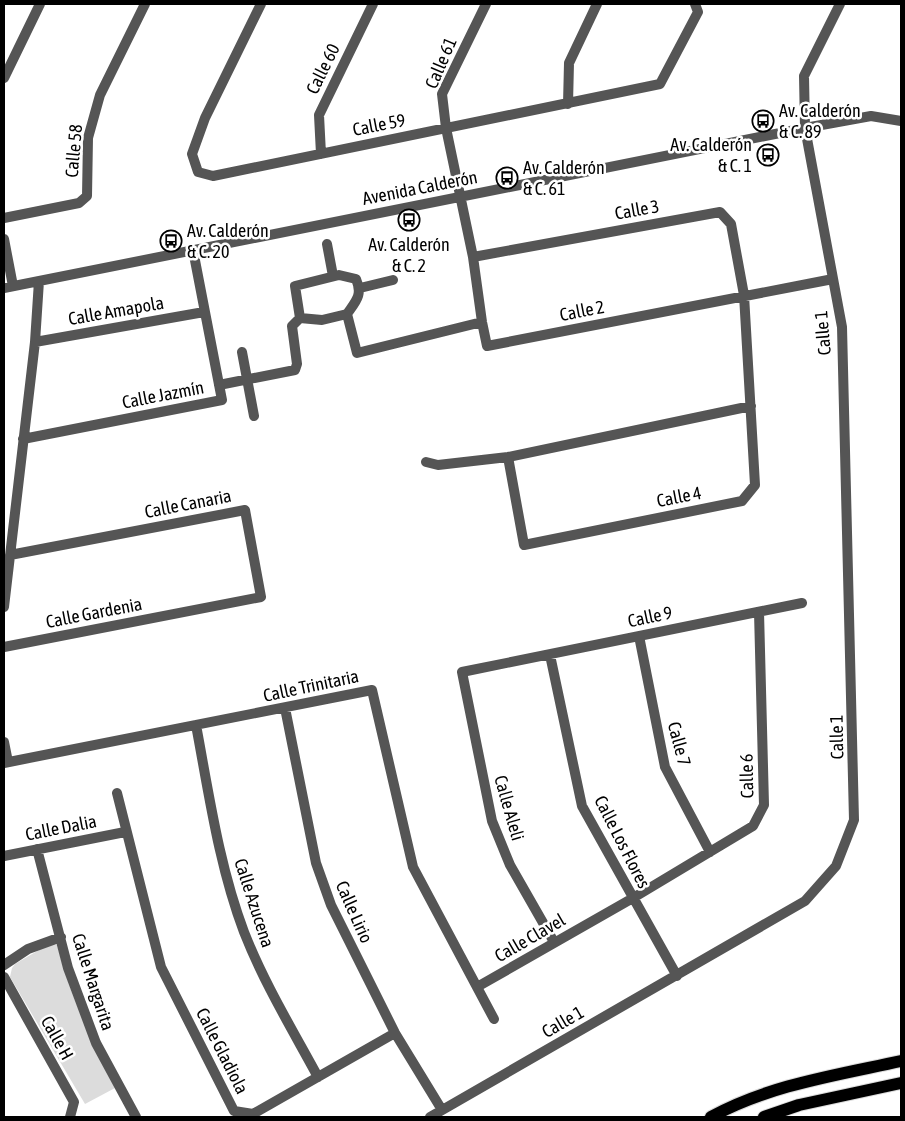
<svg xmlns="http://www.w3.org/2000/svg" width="905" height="1121" viewBox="0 0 905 1121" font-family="'Asap Condensed',sans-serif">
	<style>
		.green { fill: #dcdcdc }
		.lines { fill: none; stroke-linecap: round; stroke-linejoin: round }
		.major-casing { stroke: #dbdbdb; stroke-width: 14 }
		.minor { stroke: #555; stroke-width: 10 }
		.major { stroke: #000; stroke-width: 12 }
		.labels { text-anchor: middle; stroke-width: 5; stroke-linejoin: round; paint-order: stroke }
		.street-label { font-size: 18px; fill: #000; stroke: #fff }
		.poi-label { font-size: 18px; fill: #000; stroke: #fff; text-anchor: start }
	</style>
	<rect width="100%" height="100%" fill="#fff"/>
	<path class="green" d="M51,943L57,945C70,995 91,1041 115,1088L85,1104L10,977L12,968L15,964Z"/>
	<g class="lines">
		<g class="major-casing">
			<path id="major" d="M711,1117C769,1085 837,1075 901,1061
				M764,1117L799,1105L901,1083"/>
		</g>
		<path class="minor" d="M261,4L205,118L192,154L198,172L213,176L660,84L698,12L695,4
			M486,4L442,94L446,128L473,257L482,322L487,346L833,279
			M4,78L40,4
			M568,104L569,63L597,4
			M321,154L319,115L373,4
			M4,218L79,203L87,196L88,138L100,95L145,4
			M4,239L13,286
			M327,244L333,276
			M473,257L720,212L731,224L744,295L755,485L742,501L524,545L508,457
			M4,288L805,128L871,116L901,121
			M360,288L393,280
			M347,314C356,301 363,295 356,279L339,275L295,286L300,318L322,320L347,314L357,353L482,322
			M35,342L204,312
			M242,352L254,416
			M219,385L295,370L297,364L292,326L300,318
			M23,439L222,400L193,250
			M426,462L438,465L508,457L751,406
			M4,607L35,342L39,281
			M639,636L665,767L710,852
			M4,647L261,597L245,510L10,555
			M550,655L582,806L677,976
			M285,708L316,863L331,905L395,1033L442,1110
			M196,725C209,794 219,866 244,932C264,983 292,1029 318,1077
			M4,742L8,762
			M4,763L372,690L413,867L494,1019
			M117,793L161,967L234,1111L253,1114L395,1033
			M37,849L68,968L96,1043L136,1117
			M4,856L125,832
			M554,942L510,865L492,821L462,672L802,603
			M4,965L28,949L61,937
			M4,977L74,1102L70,1117
			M477,987L633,898L753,826L764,805L759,612
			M430,1117L805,901L836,866L854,820L842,327L805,128L804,76L840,4"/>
		<use href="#major" class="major"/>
	</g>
	<defs>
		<g id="bus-ring" transform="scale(1.125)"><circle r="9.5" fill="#fff" stroke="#000" stroke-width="1.5"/><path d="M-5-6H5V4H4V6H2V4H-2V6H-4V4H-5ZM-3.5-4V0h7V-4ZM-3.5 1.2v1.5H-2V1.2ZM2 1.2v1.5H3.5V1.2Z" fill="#000"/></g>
	</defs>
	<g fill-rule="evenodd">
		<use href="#bus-ring" x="763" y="121"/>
		<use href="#bus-ring" x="768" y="155"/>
		<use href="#bus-ring" x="507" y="178"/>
		<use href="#bus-ring" x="409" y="220"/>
		<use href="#bus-ring" x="171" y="241"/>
	</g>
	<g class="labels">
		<g class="street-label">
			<text transform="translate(441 63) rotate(-67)" y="6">Calle 61</text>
			<text transform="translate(323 69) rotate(-64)" y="6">Calle 60</text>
			<text transform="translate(379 125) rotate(-11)" y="6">Calle 59</text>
			<text transform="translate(74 151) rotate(-85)" y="6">Calle 58</text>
			<text transform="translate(420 188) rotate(-11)" y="6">Avenida Calderón</text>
			<text transform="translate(637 210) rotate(-10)" y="6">Calle 3</text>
			<text transform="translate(116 311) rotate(-10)" y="6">Calle Amapola</text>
			<text transform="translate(582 311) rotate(-11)" y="6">Calle 2</text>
			<text transform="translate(823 333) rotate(-95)" y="6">Calle 1</text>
			<text transform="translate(163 395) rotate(-11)" y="6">Calle Jazmín</text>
			<text transform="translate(679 497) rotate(-11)" y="6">Calle 4</text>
			<text transform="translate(188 504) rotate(-11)" y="6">Calle Canaria</text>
			<text transform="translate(94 613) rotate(-11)" y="6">Calle Gardenia</text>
			<text transform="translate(650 617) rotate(-12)" y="6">Calle 9</text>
			<text transform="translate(311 686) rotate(-12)" y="6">Calle Trinitaria</text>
			<text transform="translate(837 737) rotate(-91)" y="6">Calle 1</text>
			<text transform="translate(679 744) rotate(75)" y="6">Calle 7</text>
			<text transform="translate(747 776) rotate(-91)" y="6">Calle 6</text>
			<text transform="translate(509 808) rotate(74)" y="6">Calle Aleli</text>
			<text transform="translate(61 828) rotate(-11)" y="6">Calle Dalia</text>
			<text transform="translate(622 842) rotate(63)" y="6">Calle Los Flores</text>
			<text transform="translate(254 903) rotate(72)" y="6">Calle Azucena</text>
			<text transform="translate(354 912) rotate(66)" y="6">Calle Lirio</text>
			<text transform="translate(530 938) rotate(-30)" y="6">Calle Clavel</text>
			<text transform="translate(93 982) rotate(72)" y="6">Calle Margarita</text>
			<text transform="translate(563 1022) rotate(-30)" y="6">Calle 1</text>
			<text transform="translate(57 1038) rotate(61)" y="6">Calle H</text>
			<text transform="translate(222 1051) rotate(63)" y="6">Calle Gladiola</text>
		</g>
		<g class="poi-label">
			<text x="779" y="117">Av. Calderón<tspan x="779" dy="21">&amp; C. 89</tspan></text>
			<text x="752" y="151" text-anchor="end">Av. Calderón<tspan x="752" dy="21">&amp; C. 1</tspan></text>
			<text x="523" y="174">Av. Calderón<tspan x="523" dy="21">&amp; C. 61</tspan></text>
			<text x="187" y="237">Av. Calderón<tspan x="187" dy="21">&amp; C. 20</tspan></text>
			<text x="409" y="251" text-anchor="middle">Av. Calderón<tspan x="409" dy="21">&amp; C. 2</tspan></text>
		</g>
	</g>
	<rect width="905" height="1121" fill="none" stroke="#000000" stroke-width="10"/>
</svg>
